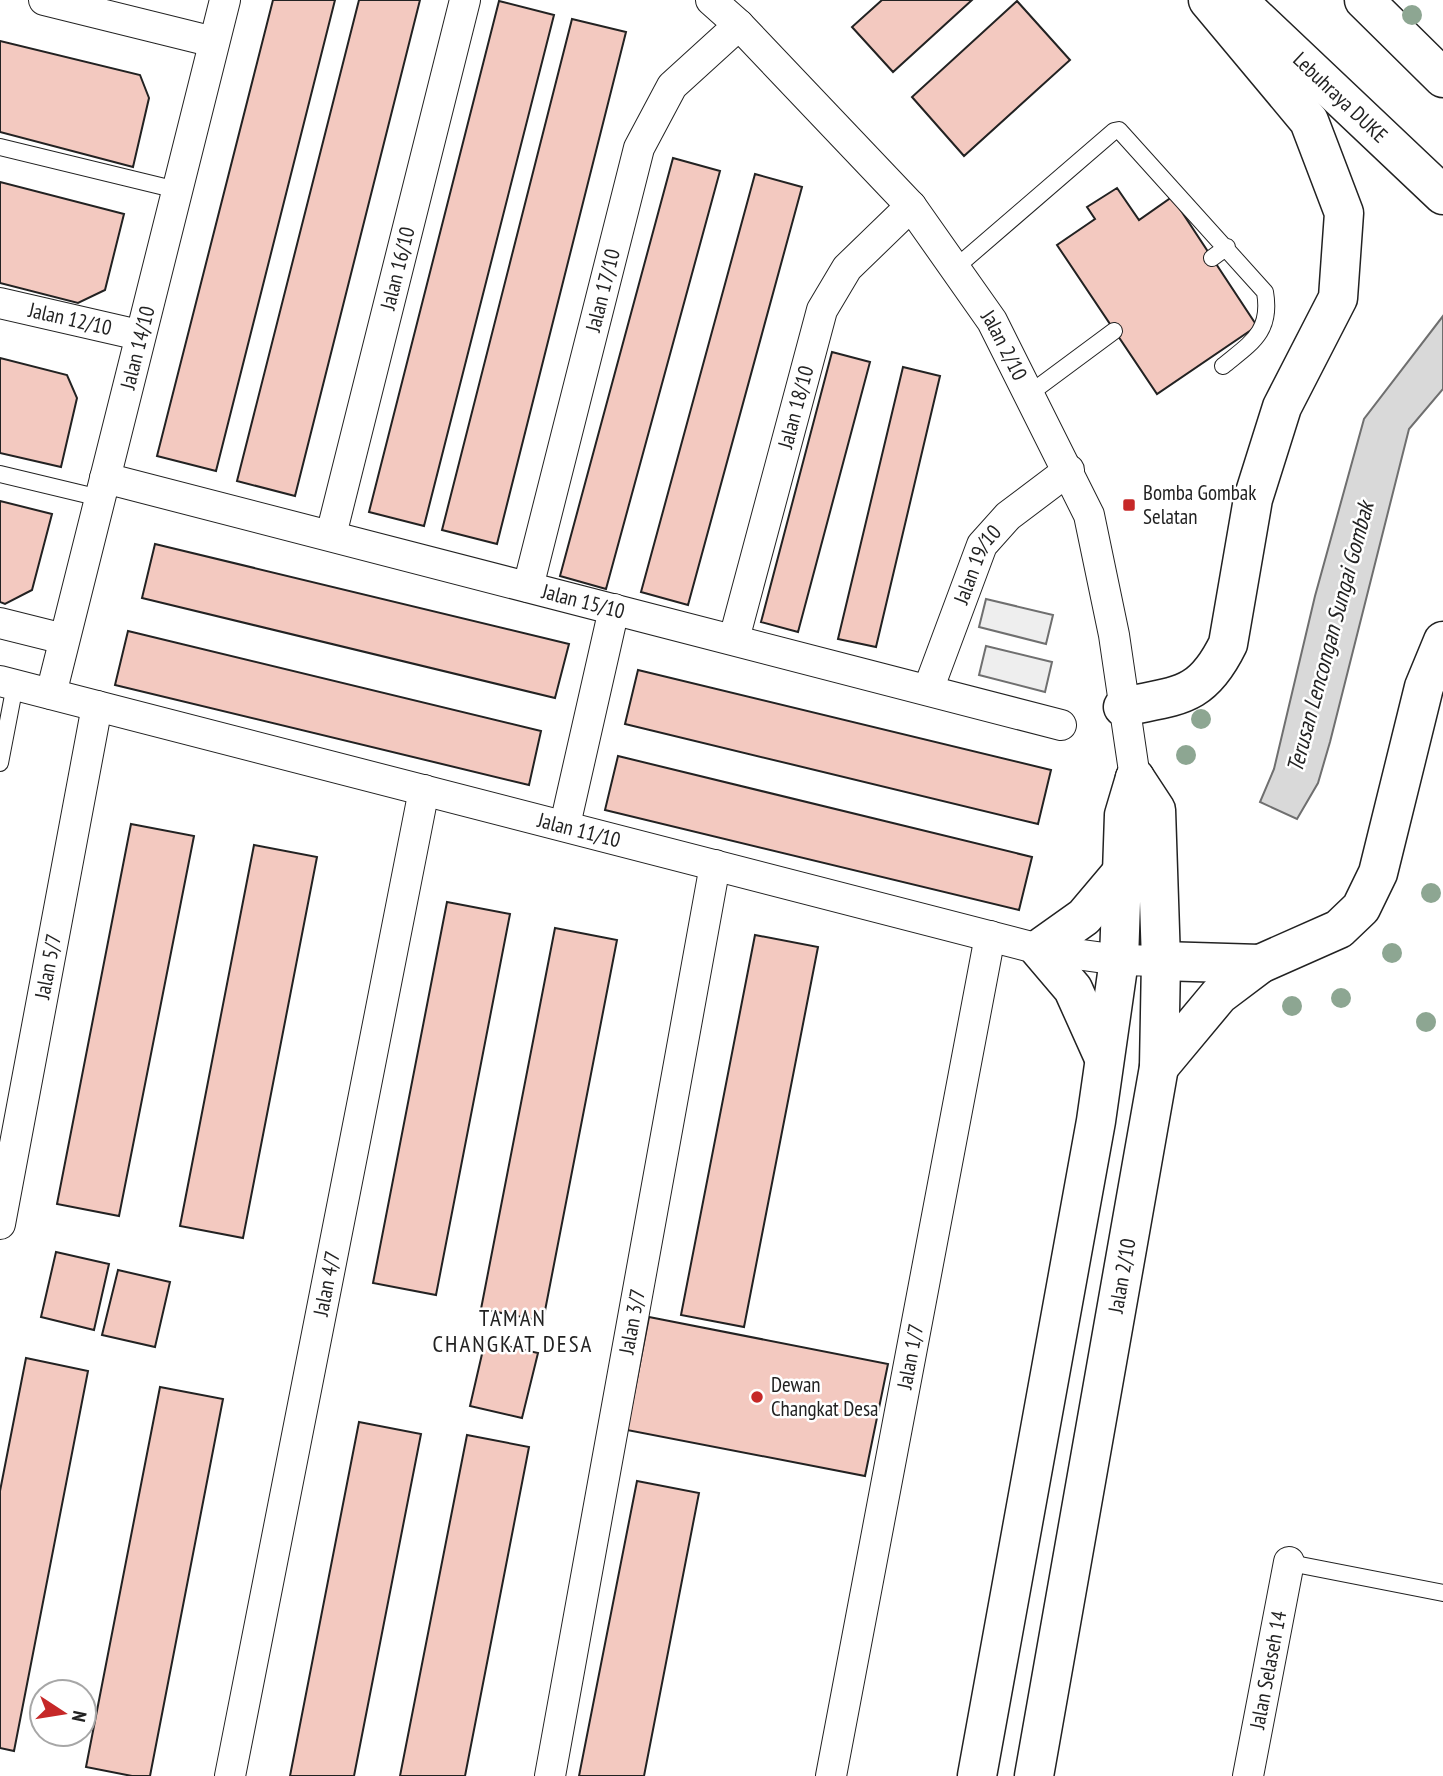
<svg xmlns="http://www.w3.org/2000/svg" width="1443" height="1776" viewBox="0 0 1443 1776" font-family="'PT Sans Narrow',sans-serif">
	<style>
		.green { fill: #eee; stroke: #6f6f6f; stroke-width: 2 }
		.water { fill: #d9d9d9; stroke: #6f6f6f; stroke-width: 2 }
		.building { fill: #f3c9c0; stroke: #222; stroke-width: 2 }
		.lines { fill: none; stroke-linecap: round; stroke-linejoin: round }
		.service-casing { stroke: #222; stroke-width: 18 }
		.minor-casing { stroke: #222; stroke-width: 32 }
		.tertiary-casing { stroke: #222; stroke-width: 41 }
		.motorway-casing { stroke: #222; stroke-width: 41 }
		.service { stroke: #fff; stroke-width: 16 }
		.minor { stroke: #fff; stroke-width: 30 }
		.tertiary { stroke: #fff; stroke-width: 38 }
		.motorway { stroke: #fff; stroke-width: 38 }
		.tree { fill: #8da692 }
		.poi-dot { fill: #c62828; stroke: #fff; stroke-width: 2.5 }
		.labels { text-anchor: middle; stroke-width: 5; stroke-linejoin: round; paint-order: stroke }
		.street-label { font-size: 21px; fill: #222; stroke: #fff }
		.poi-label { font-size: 21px; fill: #222; stroke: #fff; text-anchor: start }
		.water-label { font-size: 23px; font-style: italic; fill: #222; stroke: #fff }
		.neighbourhood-label { font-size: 23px; letter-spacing: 2px; fill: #222; stroke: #fff }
	</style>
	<rect width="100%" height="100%" fill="#fff"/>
	<path class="green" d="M986,599L1053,615L1046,644L979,627Z
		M986,646L1052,662L1045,692L979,675Z"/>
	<path class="water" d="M1443,316V389L1409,429L1330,742L1318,783L1297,819L1260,802L1274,769L1315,596L1364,419Z"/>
	<path class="building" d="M273,0H335L216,471L157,456Z
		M359,0H420L295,496L237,481Z
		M882,0H972L893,72L852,27Z
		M499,1L554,15L424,526L369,512Z
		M1017,1L1070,60L964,156L912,97Z
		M572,19L626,32L497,544L442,530Z
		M0,41L140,75L149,98L133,167L0,132Z
		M673,158L720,171L606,589L560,576Z
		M755,174L802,187L688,605L641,592Z
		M0,182L124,214L105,290L78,303L0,283Z
		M1117,188L1139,220L1172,197L1257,326L1157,394L1057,245L1095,219L1087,207Z
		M832,352L870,362L798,632L761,622Z
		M0,358L67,375L77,398L61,467L0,453Z
		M903,367L940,376L876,647L838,639Z
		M0,501L52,514L32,590L5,604L0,602Z
		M155,544L569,644L555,698L142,598Z
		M128,631L541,731L529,785L115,685Z
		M638,670L1051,770L1038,824L625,724Z
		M618,756L1032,857L1019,910L605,810Z
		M131,824L194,836L119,1216L57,1204Z
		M254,845L317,857L243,1238L180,1226Z
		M447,902L510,914L436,1295L373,1283Z
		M555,928L617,940L543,1321L481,1309Z
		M755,935L818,947L744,1327L681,1315Z
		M56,1252L109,1264L94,1330L41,1317Z
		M118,1270L170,1282L155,1347L102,1335Z
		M649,1317L888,1364L865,1476L627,1430Z
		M485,1341L538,1353L522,1418L470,1406Z
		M26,1358L88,1371L14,1751L0,1748V1491Z
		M160,1387L223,1399L150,1776H132L86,1767Z
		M359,1422L421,1434L354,1776H290Z
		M467,1435L529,1447L465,1776H400Z
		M637,1481L699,1493L644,1776H579Z"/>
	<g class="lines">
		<g class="service-casing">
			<path id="service" d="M0,147L177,190
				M1212,258L1227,247
				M954,269L1114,131L1119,130L1265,292C1272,332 1251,343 1223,366
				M1029,394L1114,331
				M0,474L100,498
				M0,763L15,685
				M1285,1562L1443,1593"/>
		</g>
		<g class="minor-casing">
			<g id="minor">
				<path d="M44,0L214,42"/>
				<path id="s1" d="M711,0L739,25L911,206L992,321L1089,515L1114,635L1135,778"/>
				<path id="s2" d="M0,303L139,335"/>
				<path id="s3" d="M105,478L1061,725"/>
				<path id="s4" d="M331,535L465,0"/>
				<path id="s5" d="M528,587L639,148L672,86L739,25"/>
				<path d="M0,623L64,639"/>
				<path id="s6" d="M734,639L822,310L847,268L911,206"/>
				<path id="s7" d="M0,681L1039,949L1119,960L1161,961"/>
				<path id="s8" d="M928,690L982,545L1008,516L1069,470"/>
				<path id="s9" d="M51,694L225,0"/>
				<path d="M565,825L614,609"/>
				<path id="s10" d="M0,1224L97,706"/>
				<path id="s11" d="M230,1776L424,790"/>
				<path id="s12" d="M550,1776L715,865"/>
				<path id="s13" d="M831,1776L990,936"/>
				<path id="s14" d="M1248,1776L1289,1562"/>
			</g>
		</g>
		<g class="tertiary-casing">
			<g id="tertiary">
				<path d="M1104,1058L1073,989L1039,949L1084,917L1122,872"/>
				<path d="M977,1776L1096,1121L1119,960L1124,815L1135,778"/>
				<path id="s15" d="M1034,1776L1159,1067L1161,961L1156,810L1135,778"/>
			</g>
		</g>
		<g class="motorway-casing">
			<g id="motorway">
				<path id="s16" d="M1237,0L1443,195"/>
				<path d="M1364,0L1443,78"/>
				<path d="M1123,707C1178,695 1201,699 1228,644L1253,499L1282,407L1338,298L1344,213L1309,121L1208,0"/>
				<path d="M1161,961L1260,964"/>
				<path d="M1159,1067L1219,995L1260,964L1339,929L1361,908L1378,873L1424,687L1443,641"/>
			</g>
		</g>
		<use href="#service" class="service"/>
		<use href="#minor" class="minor"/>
		<use href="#tertiary" class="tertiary"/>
		<use href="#motorway" class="motorway"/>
	</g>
	<g class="tree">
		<circle cx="1412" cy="15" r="10"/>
		<circle cx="1201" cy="719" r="10"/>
		<circle cx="1186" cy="755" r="10"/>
		<circle cx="1431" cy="893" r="10"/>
		<circle cx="1392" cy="953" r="10"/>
		<circle cx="1341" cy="998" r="10"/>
		<circle cx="1292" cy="1006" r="10"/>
		<circle cx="1426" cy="1022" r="10"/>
	</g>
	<g class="poi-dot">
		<rect x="1122" y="498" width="14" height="14" rx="3.5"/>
		<circle cx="757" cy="1397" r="7"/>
	</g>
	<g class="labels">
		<g class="street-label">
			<text dy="7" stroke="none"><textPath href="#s16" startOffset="142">Lebuhraya DUKE</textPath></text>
			<text dy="7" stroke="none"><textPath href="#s4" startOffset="275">Jalan 16/10</textPath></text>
			<text dy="7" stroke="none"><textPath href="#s5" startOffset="306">Jalan 17/10</textPath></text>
			<text dy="7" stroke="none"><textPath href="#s2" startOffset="72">Jalan 12/10</textPath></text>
			<text dy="7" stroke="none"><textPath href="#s9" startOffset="357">Jalan 14/10</textPath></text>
			<text dy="7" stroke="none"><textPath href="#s1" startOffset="455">Jalan 2/10</textPath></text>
			<text dy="7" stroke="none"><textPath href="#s6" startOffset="240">Jalan 18/10</textPath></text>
			<text dy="7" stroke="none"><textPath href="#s8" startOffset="135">Jalan 19/10</textPath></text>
			<text dy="7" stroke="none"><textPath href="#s3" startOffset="494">Jalan 15/10</textPath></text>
			<text dy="7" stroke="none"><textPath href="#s7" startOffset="598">Jalan 11/10</textPath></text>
			<text dy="7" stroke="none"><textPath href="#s10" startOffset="262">Jalan 5/7</textPath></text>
			<text dy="7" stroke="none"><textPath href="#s15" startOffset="508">Jalan 2/10</textPath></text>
			<text dy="7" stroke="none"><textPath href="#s11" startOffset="502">Jalan 4/7</textPath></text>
			<text dy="7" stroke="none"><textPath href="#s12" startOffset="462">Jalan 3/7</textPath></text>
			<text dy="7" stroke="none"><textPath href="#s13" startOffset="427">Jalan 1/7</textPath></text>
			<text dy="7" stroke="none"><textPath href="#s14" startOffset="108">Jalan Selaseh 14</textPath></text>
		</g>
		<g class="poi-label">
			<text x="1143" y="500">Bomba Gombak<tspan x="1143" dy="24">Selatan</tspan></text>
			<text x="771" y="1392">Dewan<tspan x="771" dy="24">Changkat Desa</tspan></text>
		</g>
		<g class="water-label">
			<text transform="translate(1330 637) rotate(-75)" y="8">Terusan Lencongan Sungai Gombak</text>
		</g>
		<g class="neighbourhood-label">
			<text x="513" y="1326">TAMAN<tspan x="513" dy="26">CHANGKAT DESA</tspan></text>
		</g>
	</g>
	<g transform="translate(63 1713) rotate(102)"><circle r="33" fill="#ffffff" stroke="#a7a7a7" stroke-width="2"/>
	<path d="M0-5L12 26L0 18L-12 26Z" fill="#c62828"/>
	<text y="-10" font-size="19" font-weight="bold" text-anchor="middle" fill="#222222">N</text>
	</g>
</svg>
